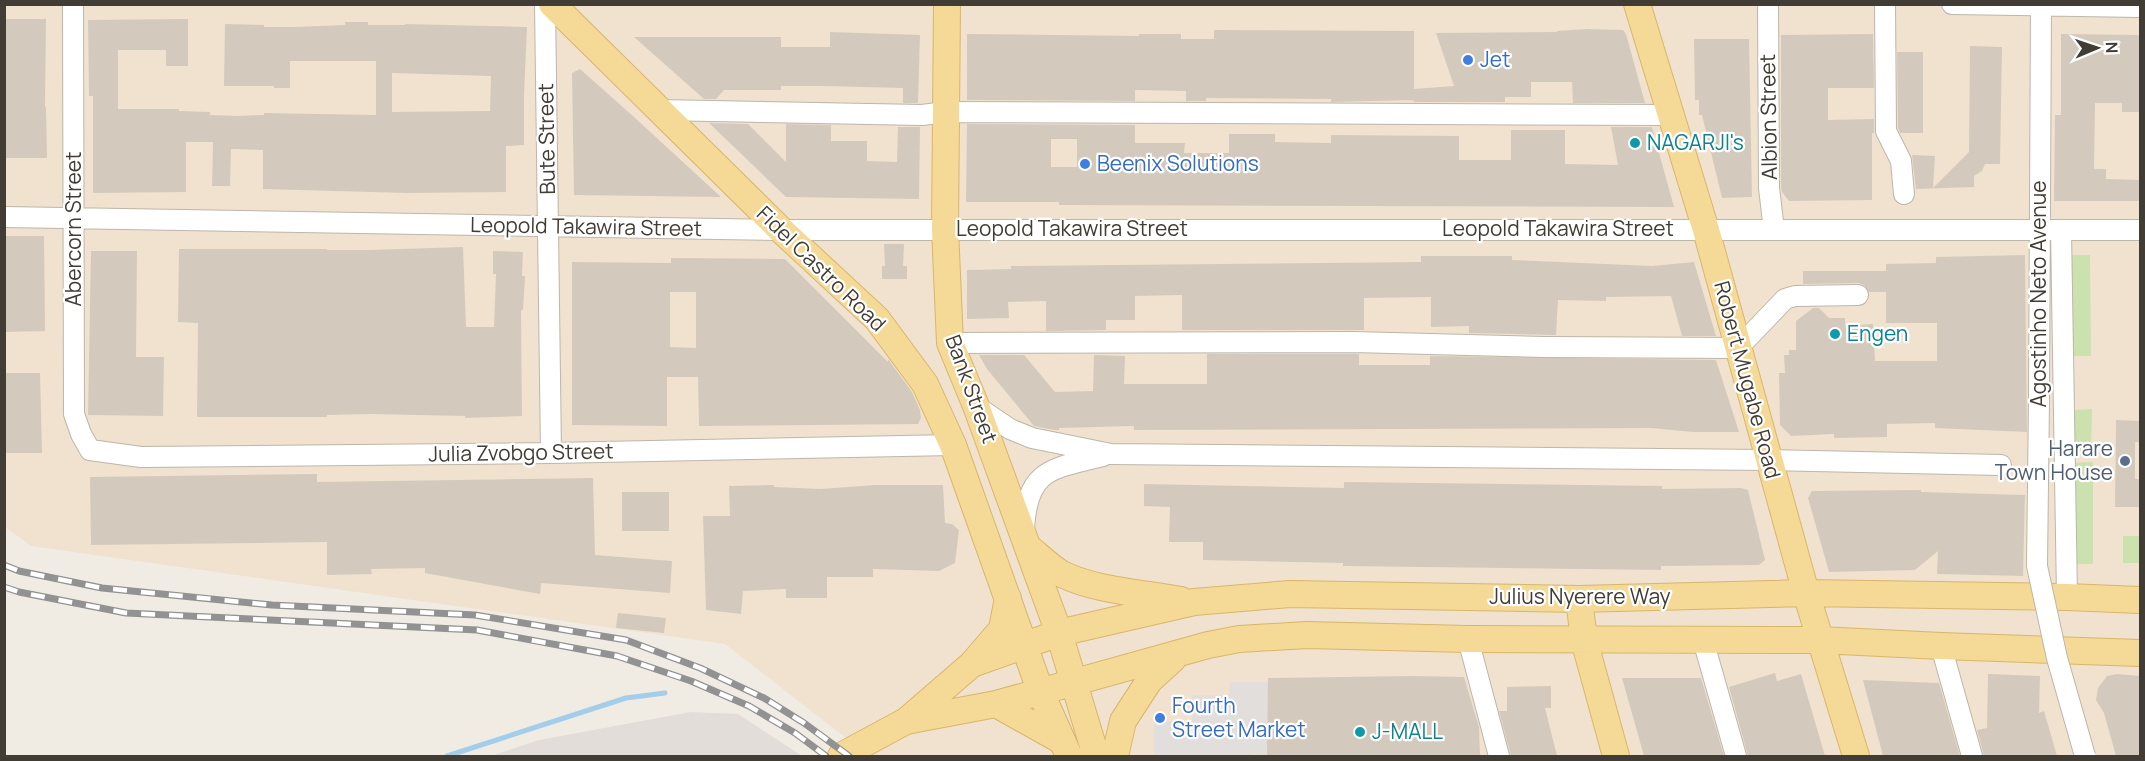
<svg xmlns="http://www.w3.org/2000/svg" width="2145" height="761" viewBox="0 0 2145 761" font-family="Manrope,sans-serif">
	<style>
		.commercial { fill: #f1e2cf }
		.industrial { fill: #e2ddd8 }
		.green { fill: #cbe1ae }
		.parking { fill: #e1dedb }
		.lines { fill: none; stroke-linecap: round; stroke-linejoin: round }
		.stream { stroke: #a3cde9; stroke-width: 5 }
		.building { fill: #d3cabd; fill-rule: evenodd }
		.minor-casing { stroke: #bdb6aa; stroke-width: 22 }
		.major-casing { stroke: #d8b669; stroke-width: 28 }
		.minor { stroke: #fff; stroke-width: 20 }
		.major { stroke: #f5d997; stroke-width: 26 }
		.rail-casing { stroke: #929292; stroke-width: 7 }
		.rail { stroke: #fff; stroke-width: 4.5; stroke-dasharray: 14; stroke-linecap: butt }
		.minor-bridge-casing { stroke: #bdb6aa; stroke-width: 22; stroke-linecap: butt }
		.minor-bridge { stroke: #fff; stroke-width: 20 }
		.shop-dot { fill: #3f7fe0; stroke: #fff; stroke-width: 2 }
		.culture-dot { fill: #0f9aa8; stroke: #fff; stroke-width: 2 }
		.service-dot { fill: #5c6f8a; stroke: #fff; stroke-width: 2 }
		.labels { text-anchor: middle; stroke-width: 4.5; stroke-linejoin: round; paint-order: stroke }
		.shop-label { font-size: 21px; fill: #366cbe; stroke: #fff; text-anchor: start }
		.street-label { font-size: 21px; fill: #413c34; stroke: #fff }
		.culture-label { font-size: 21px; fill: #0d838f; stroke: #fff; text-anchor: start }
		.service-label { font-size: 21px; fill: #4e5e75; stroke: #fff; text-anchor: end }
	</style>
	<rect width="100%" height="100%" fill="#f0ece3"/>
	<path class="commercial" d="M5,5H2140V756H869L725,644L31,546L5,527Z"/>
	<path class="industrial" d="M691,712L738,714L802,756H491L539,740Z"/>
	<path class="green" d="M2069,255H2090L2091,356H2070Z
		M2092,409L2091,452L2074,451L2073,410Z
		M2093,462V564H2072L2071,463Z
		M2123,536H2140V563H2123Z"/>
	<path class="parking" d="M1230,682H1268L1267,755L1253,754L1252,756H1154V722H1192V695H1229Z"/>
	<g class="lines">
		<path class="stream" d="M447,756L626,698L665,693"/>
	</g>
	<path class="building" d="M4,19H46L45,107H46L47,158H4Z
		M188,19V66H166V50H118V109H179V111L210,112V115L237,116L264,115V113L376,115V61H290V88H274V86H224L225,24L264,25V27H294L345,25V22H368V25H405V24L527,27L524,95V145L506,146V192L406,193L263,189V150L231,149L230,186H212L213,142H186V192L93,193V96H89L88,20ZM392,73L491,76L490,111L392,112Z
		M1588,29L1623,30L1626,34L1645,103H1573L1572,82H1531V97H1505V102H1414V89L1454,86L1436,33L1557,32V31Z
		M1214,30L1414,31V100L1331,102V99L1206,98V101H1186V91L1135,90V101L967,100V34L1139,36V34H1181V39H1214Z
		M830,32L920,35L918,103H903V88L823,86H781V90H724L716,99H704L634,37H781V47H830Z
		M1873,34L1874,88H1828V120L1874,119V133H1872V200L1789,201L1782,192L1781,187V35Z
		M2061,34L2140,35V112H2122V103H2095L2094,169H2106V179L2140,180V201H2054L2055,115H2061Z
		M1694,39H1749L1752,197L1722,198L1702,115H1699V100H1695Z
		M1970,46L2002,47L2000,164H1985L1982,171L1974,176V187L1916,189L1912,155L1935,156L1933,188L1969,152Z
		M1897,52H1923V133H1900L1898,128Z
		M580,69L634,117L721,197L574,195L572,73Z
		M709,123L748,124L786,162V124L831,125V141H867V161L897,162L898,127H920L919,199L786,197Z
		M967,124L1135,125V143H1185L1184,153H1229V134H1275V142L1331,143V135L1459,136V160H1511V130H1565V164L1618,165L1611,127H1652L1674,207L1059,205V202H966ZM1051,139H1077V167H1051Z
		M4,236H44L45,331L4,332Z
		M884,244H904L903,266H907V279H882V266H885Z
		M463,247L466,327H494L496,274H493V251L523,252L522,276H525L523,310H521L522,416L465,418V416L370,414L327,415V417H197L198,323L178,322L179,249H327V250H369Z
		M91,251H137L136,357H164L163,416L88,415Z
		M2025,255L2027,432L1935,428V423L1887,424V437L1834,438V434L1791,436L1780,425L1779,373H1785L1784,355H1789V350H1796V321L1813,308H1819L1829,318H1845V326L1873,324L1875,361H1937V323H1886V292H1869L1864,285L1858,283L1803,284V271H1886V264L1936,263V257Z
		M1421,256H1512V260L1652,266L1694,262L1716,336H1682L1671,296L1606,297V301L1558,300L1556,335L1469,333V326L1431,327V297L1364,298V330H1182V295L1135,296V320H1106V330L1046,331V301L1008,302L1009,318L967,319V270L1011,269V266L1421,262Z
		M671,258L785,259L888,362V359L912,392L920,410L921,418L918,424L699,426L698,377H667V426L572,425V262L671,263ZM670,292H696V348L670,347Z
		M1207,354H1359V365H1430V356L1716,360L1739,432H1693L1651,428L1134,430V426L1059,428V430H1054L1034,426L987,369L979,355H1024L1055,392L1093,391L1094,355L1125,356L1124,384H1207Z
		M4,373H40L42,453H4Z
		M2116,420L2140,421V442H2135V479H2140V507H2115Z
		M317,474V482L593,478L595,555L672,561L670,593L541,583L540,594L425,573V568L371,569L372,574L327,575V542L91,545L90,477Z
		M1344,482L1662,486V489L1741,488L1748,490L1765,560L1759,565L1661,566V570L1343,566V563L1203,560V542H1169L1170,507L1144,506V484L1344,488Z
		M774,485V487L821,489L875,485H943L945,523L952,524L959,530L955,563L939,571L873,569V577H827V598H786V589L743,591L741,614L706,610L703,516H730L729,486Z
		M1921,490V492L2025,495L2023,576L1937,574L1938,551L1915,570L1829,572L1808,498L1812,491Z
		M622,492H669V531H622Z
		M618,613L666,618L664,633L616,628Z
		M1775,673L1777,681L1801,674L1825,756H1748L1729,687Z
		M1988,674L2040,676L2039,713L2044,711L2057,756H1984L1977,730L1987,728Z
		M2117,674L2140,676V756H2116L2104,713L2096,700L2098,688L2107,676Z
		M1413,676L1464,677L1479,727L1480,756L1267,755L1268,678Z
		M1622,678H1701L1724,756H1644Z
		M1863,680L1939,683L1960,756H1883Z
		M1551,686V708H1545L1557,756H1511L1499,711H1507V687Z"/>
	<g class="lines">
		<g class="minor-casing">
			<path id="minor" d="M73,4L74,414L81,434L90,450L141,457L551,453L953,445
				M545,4L551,453
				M1768,4L1769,188L1774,230
				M1885,4L1886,131L1901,161L1904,194
				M1952,4L2140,7
				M659,110L922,115L946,112L1671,115
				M4,217L781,230H2140
				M2061,230L2067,597
				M950,343L1353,342L1544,347L1738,348L1785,299L1795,296L1858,295
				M2039,400L2041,4
				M976,406L1010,429L1032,438L1111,454L1768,460L2001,465
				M1024,530C1027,469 1050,469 1103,456
				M1468,639L1499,756
				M1703,640L1736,756
				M1941,646L1972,756"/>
		</g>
		<g class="major-casing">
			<path id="major" d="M552,4L781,230L877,319L925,384L953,445L1041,693L1069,756
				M947,4L945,229L950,343L976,406L1059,633L1096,756
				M1637,4L1706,230L1806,593L1856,756
				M1029,548C1039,556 1050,567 1062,574C1096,591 1144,593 1181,600
				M1579,599L1584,640L1616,756
				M972,664L1059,633L1194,602L1290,594L1579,599L1806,593L2067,597L2140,600
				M996,704L1062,741
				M906,721L996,704L1208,645L1239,639L1307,635L1468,639L1820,640L1941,646L2140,653
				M841,756L906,721L972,664L1002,629L1008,598
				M1115,756L1123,721L1149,681L1173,659"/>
		</g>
		<use href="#minor" class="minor"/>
		<use href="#major" class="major"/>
		<g class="rail-casing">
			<path id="rail" d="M4,565L19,571L102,588L272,605L475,615L626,640L700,668L764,698L804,723L849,756
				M4,587L19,592L126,613L477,630L617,656L691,681L749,706L795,733L826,756"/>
		</g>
		<use href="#rail" class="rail"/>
		<g class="minor-bridge-casing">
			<path id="minor-bridge" d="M2039,400L2037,566L2057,658L2085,756"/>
		</g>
		<use href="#minor-bridge" class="minor-bridge"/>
	</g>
	<g class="shop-dot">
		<circle cx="1468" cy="60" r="6"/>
		<circle cx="1085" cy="164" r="6"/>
		<circle cx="1160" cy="718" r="6"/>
	</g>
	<g class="culture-dot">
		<circle cx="1635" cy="143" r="6"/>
		<circle cx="1835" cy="334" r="6"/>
		<circle cx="1360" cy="732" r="6"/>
	</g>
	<circle class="service-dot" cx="2125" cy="461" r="6"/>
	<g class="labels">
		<g class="shop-label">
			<text x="1480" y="67">Jet</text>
			<text x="1097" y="171">Beenix Solutions</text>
			<text x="1172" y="713">Fourth<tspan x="1172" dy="24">Street Market</tspan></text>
		</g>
		<g class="street-label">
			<text transform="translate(1769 117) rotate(-91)" y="7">Albion Street</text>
			<text transform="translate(547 139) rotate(-91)" y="7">Bute Street</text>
			<text transform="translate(586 227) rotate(1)" y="7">Leopold Takawira Street</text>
			<text transform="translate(74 229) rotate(-90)" y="7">Abercorn Street</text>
			<text x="1072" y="236">Leopold Takawira Street</text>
			<text x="1558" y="236">Leopold Takawira Street</text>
			<text transform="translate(821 269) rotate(44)" y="7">Fidel Castro Road</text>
			<text transform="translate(2039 294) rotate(-90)" y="7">Agostinho Neto Avenue</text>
			<text transform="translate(1747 380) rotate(75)" y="7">Robert Mugabe Road</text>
			<text transform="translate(971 389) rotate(70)" y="7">Bank Street</text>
			<text transform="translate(521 453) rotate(-1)" y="7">Julia Zvobgo Street</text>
			<text x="1580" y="604">Julius Nyerere Way</text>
		</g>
		<g class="culture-label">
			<text x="1647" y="150">NAGARJI's</text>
			<text x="1847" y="341">Engen</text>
			<text x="1372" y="739">J-MALL</text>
		</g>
		<g class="service-label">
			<text x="2113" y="456">Harare<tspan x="2113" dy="24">Town House</tspan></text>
		</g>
	</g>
	<rect width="2145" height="761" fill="none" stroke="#413c34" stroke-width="12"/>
	<g transform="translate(2097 48) rotate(88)" stroke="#ffffff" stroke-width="4.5" paint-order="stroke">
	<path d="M0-4.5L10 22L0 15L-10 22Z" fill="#413c34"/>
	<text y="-9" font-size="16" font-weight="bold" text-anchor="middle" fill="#413c34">N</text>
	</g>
</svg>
